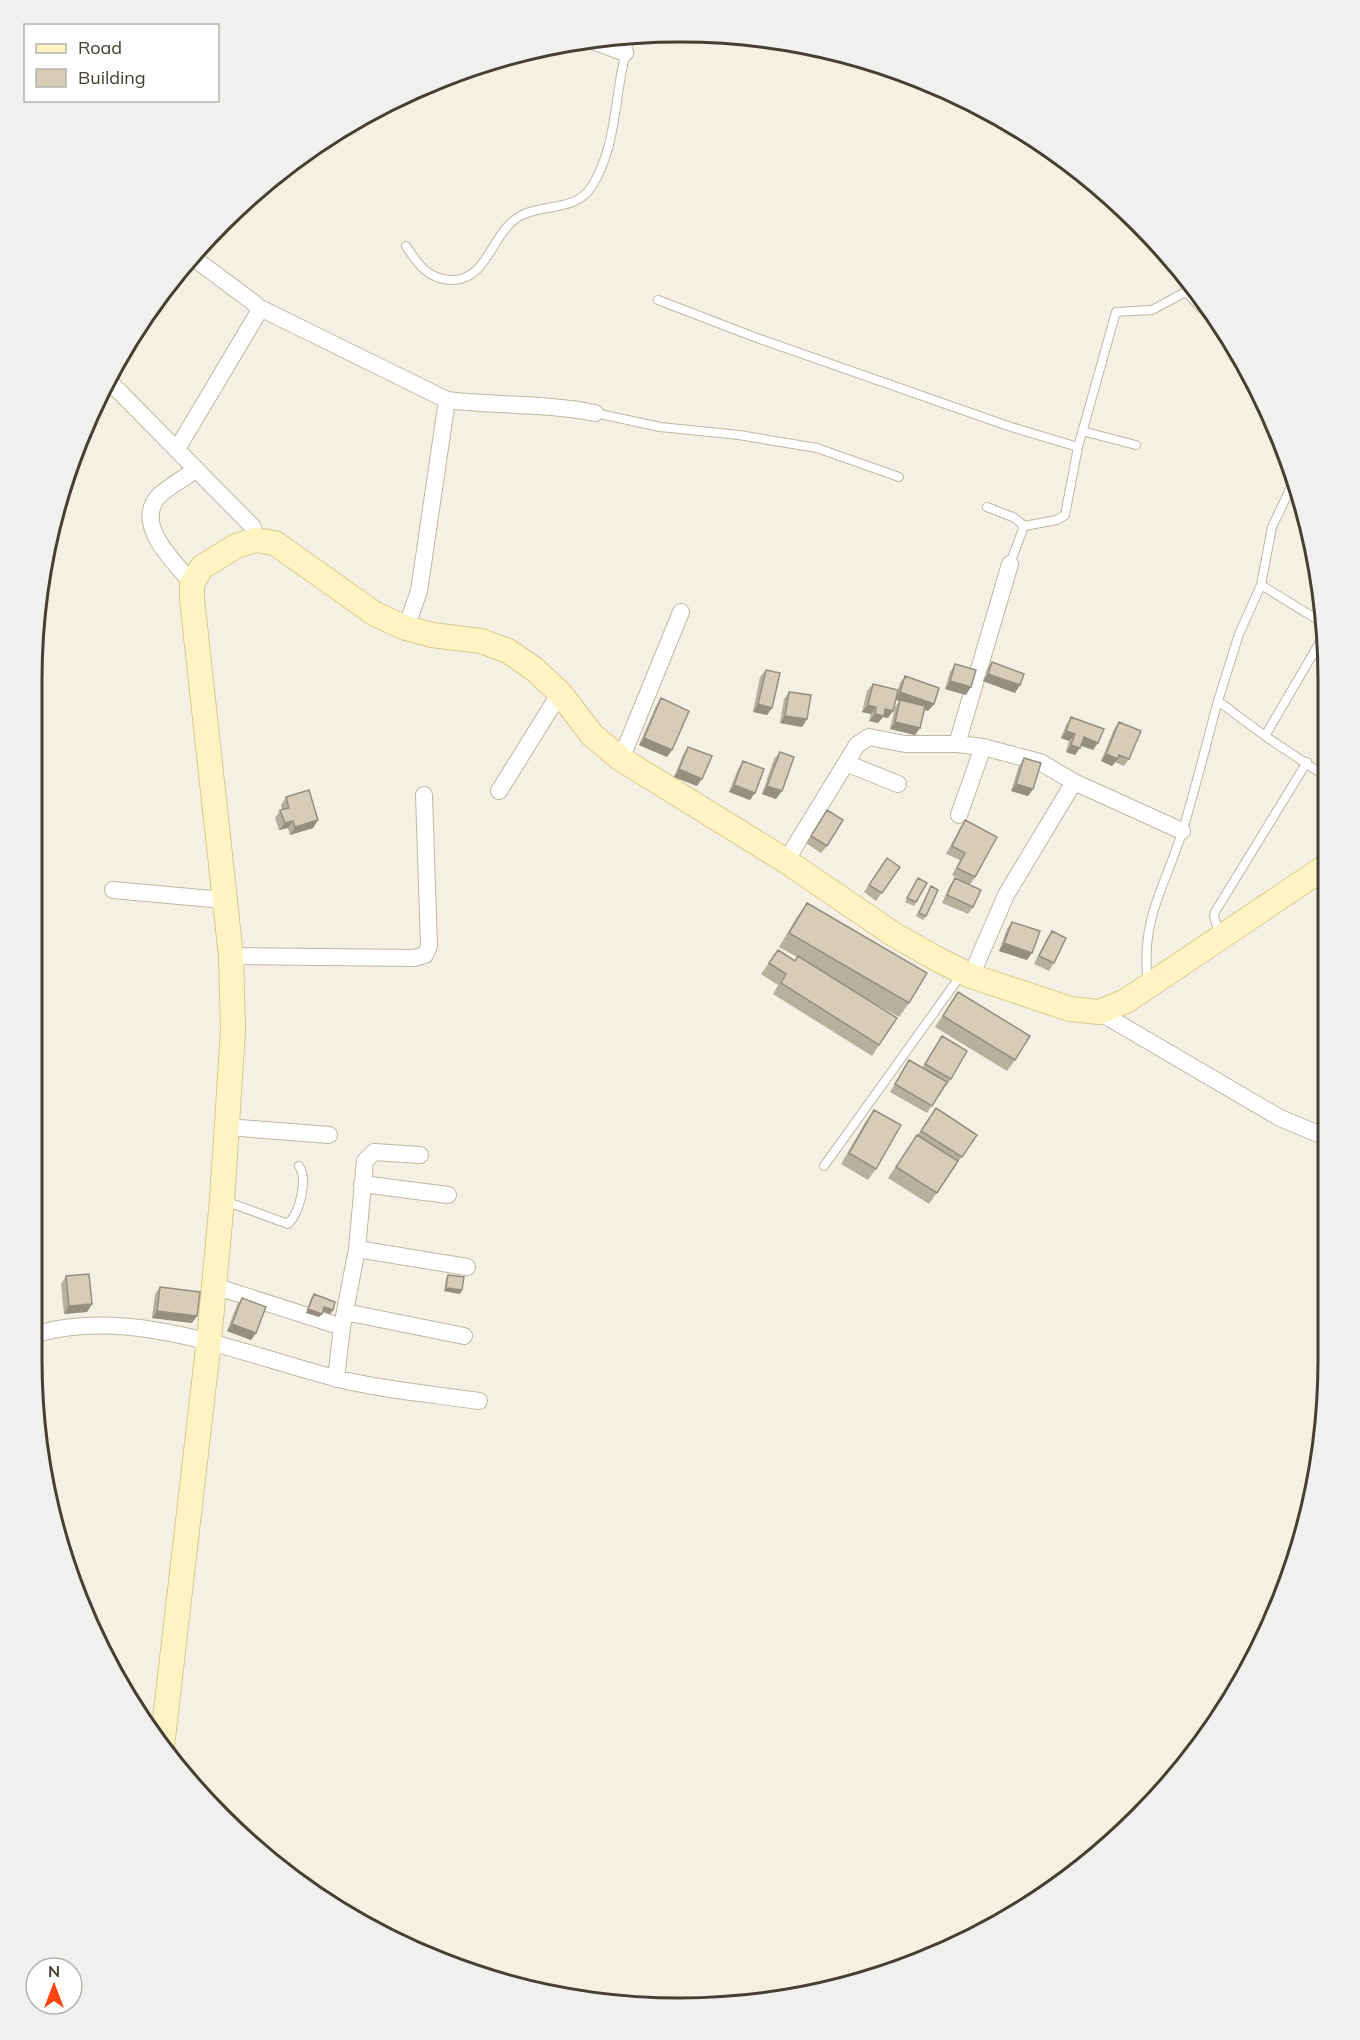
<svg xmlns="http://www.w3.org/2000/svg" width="1360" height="2040" viewBox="0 0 1360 2040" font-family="Mulish,sans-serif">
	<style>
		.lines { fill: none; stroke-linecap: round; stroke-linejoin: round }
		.lane-casing { stroke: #c0b8a5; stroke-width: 10 }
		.street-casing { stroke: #c0b8a5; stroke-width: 18 }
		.secondary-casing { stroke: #d8ca8d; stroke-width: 26 }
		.lane { stroke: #fff; stroke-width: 8 }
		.street { stroke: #fff; stroke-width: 16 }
		.secondary { stroke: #fff4c2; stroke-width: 24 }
		.wall { fill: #b8af9d }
		.shaded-wall { fill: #968f80 }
		.building { fill: #d6ccb7; stroke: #968f80; stroke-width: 1.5 }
		.rim { fill: none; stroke: #464033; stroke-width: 3 }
	</style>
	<rect width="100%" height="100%" fill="#f4f0e3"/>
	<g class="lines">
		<g class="lane-casing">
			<path id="lane" d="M406,246C418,264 427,279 451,280C489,281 492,229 522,215C544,204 577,211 592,186C620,141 613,85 631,36
				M1187,293L1229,337
				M658,300L757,338L1011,427L1078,447
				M595,413L660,427L739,435L817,448L899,477
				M1082,431L1136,445
				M1294,481L1272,527L1261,585L1323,623
				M987,507L1015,518L1024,526
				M1010,564L1024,526L1057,520L1065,515L1078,447L1116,312L1152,310L1193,288
				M1261,585L1239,634L1218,701L1265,736L1328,778
				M1265,736L1324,635
				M1220,935L1214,917L1215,912L1307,762
				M1148,983C1140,918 1165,888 1183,829C1196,787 1206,744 1218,701
				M824,1166L961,975
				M225,1201L288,1224C300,1212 308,1180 299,1166"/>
		</g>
		<g class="street-casing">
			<path id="street" d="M590,40L625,53
				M258,307L447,400C496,406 546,403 595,413
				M107,379L253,527L255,540
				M177,449L258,313V307L254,303L191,256
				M192,583C175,563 135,526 157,498C166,487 184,479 195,470
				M406,628L419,591L447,400
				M957,744L1010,564
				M621,759L681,612
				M846,763L898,784
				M499,791L560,693
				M959,815L983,747
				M786,861L857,745L869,737L905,744H957L983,747L1040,762L1074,782L1182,831
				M113,890L223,900
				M231,956L414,958L425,955L429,946L424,795
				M971,976L1006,895L1074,782
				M1099,1012L1280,1118L1328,1138
				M227,1127L329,1135
				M362,1184L448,1195
				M357,1249L467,1267
				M214,1286L342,1327L357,1249L365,1161L374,1152L420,1155
				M345,1312L464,1336
				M36,1334C134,1306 241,1354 335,1378C382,1390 432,1394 479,1401
				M336,1379L342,1327"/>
		</g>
		<g class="secondary-casing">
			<path id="secondary" d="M162,1746L209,1340L222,1200L233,1031L231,956L192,599V583L202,567L236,546L255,540L275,543L375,614L406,628L432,635L481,641L508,651L534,669L560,693L592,735L621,759L786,861L893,934L937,959L971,976L1070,1009L1099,1012L1126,1001L1328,865"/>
		</g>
		<use href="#lane" class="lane"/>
		<use href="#street" class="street"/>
		<use href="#secondary" class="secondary"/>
	</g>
	<path class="wall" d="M992,662L1015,693L983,681L987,669Z
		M955,664L966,695L945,689L950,672Z
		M766,670L772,708L767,715L753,712L760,677Z
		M905,676L934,704L928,711L925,710L920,728L915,735L890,729L895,707L899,701L895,700L888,718L883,717L878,723L869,721L871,714L862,712L867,691L873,684L897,692L900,683Z
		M789,692L807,719L802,727L780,723L784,699Z
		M661,698L667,757L639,745L656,706Z
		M1071,717L1093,750L1081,745L1075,755L1066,752L1069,741L1061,738L1066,725Z
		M1119,722L1129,759L1124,766L1115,762L1112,766L1101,761L1114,729Z
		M688,747L697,786L674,777L683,755Z
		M780,752L776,799L762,794L774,759Z
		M1024,758L1033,789L1028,796L1011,791L1019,766Z
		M743,761L750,800L729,792L738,769Z
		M286,797L318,820L313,828L290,835L288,828L279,830L275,818L280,810H282L281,805Z
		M827,810V846L821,853L806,843Z
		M965,820L975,877L970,885L952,875L960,860L946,854L960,828Z
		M887,858L900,867L876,901L864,892Z
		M918,878L916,902L914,906L905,902Z
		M955,878L973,907L968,914L942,903L950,885Z
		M931,886L926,916L923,920L916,916Z
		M807,903L909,1003L899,1017L858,994L879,1045L872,1056L773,994L778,985L761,974L778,950L795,961L797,957L779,947L797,917Z
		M1012,922L1027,960L999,951L1007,929Z
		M1052,931L1054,963L1049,971L1034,964L1047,938Z
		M958,992L1015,1060L1007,1071L935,1027Z
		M942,1036L951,1079L946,1086L945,1085L927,1113L890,1092L909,1060L922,1068Z
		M936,1108L977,1135L929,1204L888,1178Z
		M874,1110L876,1169L868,1180L841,1164L866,1121Z
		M448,1275L460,1294L444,1291L446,1279Z
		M66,1276L92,1304L87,1312L64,1314L61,1284Z
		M160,1287L192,1323L152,1318L155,1294Z
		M314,1294L333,1310L330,1314L323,1311L319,1317L306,1313L311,1298Z
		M242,1298L256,1333L251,1340L227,1331L237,1305Z"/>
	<path class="shaded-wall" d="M988,674L1020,685L1015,693L983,681Z
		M950,681L971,687L966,695L945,689Z
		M900,692L934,704L928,711L895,699Z
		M758,704L772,708L767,715L753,712Z
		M868,705L876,707L871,714L862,712Z
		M885,709L893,711L888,718L883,717L878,723L869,721L875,714Z
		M785,716L807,719L802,727L780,723Z
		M895,722L920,728L915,735L890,729Z
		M1066,731L1075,734L1069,741L1061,738Z
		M1084,737L1098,743L1093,750L1079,745Z
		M644,738L672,750L667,757L639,745Z
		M1071,745L1080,748L1075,755L1066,752Z
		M1106,754L1118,759L1112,766L1101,761Z
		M679,769L702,779L697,786L674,777Z
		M1016,784L1033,789L1028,796L1011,791Z
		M734,785L755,793L750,800L729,792Z
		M767,786L782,791L776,799L762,794Z
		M318,820L313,828L290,835L295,827Z
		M293,821L288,828L279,830L285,823Z
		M1004,943L1032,953L1027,960L999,951Z
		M446,1288L462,1290L460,1294L444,1291Z
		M92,1304L87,1312L64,1314L69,1306Z
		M324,1307L333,1310L330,1314L322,1311Z
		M308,1309L322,1314L319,1317L306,1313Z
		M157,1311L197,1316L192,1323L152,1318Z
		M232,1324L256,1333L251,1340L227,1331Z"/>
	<path class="building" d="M992,662L1024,674L1020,685L988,674Z
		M955,664L976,670L971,687L950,681Z
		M766,670L780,673L772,708L758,704Z
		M905,676L939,688L934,704L900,692Z
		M873,684L898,690L893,711L885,709L884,716L875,714L876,707L868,705Z
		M789,692L811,695L807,719L785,716Z
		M661,698L689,711L672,750L644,738Z
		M900,700L925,706L920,728L895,722Z
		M1071,717L1104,729L1098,743L1084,737L1080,748L1071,745L1075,734L1066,731Z
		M1119,722L1141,731L1129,759L1119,755L1118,759L1106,754Z
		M688,747L712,756L702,779L679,769Z
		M780,752L794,757L782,791L767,786Z
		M1024,758L1041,763L1033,789L1016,784Z
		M743,761L764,769L755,793L734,785Z
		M309,790L318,820L295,827L293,821L285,823L280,810L289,808L286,797Z
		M827,810L843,820L827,846L811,836Z
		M965,820L997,837L975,877L957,868L965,853L952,846Z
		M887,858L900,867L882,893L869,885Z
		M918,878L927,883L916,902L907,898Z
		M955,878L981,890L973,907L947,895Z
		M931,886L938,890L926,916L919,913Z
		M807,903L927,973L909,1003L789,933Z
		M1012,922L1040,931L1032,953L1004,943Z
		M1052,931L1066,938L1054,963L1039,956Z
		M778,950L795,961L798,956L897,1018L879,1045L781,983L786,974L769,963Z
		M958,992L1030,1036L1015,1060L943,1016Z
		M942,1036L967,1051L951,1079L925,1064Z
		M909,1060L947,1082L932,1106L895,1084Z
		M936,1108L977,1135L962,1157L921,1131Z
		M874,1110L901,1125L876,1169L849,1153Z
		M917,1135L958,1161L937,1193L896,1167Z
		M89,1274L92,1304L69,1306L66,1276Z
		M448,1275L464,1277L462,1290L446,1288Z
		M160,1287L200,1292L197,1316L157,1311Z
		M314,1294L335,1302L333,1310L324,1307L322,1314L308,1309Z
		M242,1298L266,1307L256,1333L232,1324Z"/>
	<path d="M0 0H1360V2040H0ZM680 42H680A638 638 0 0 1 1318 680V1360A638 638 0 0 1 680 1998H680A638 638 0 0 1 42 1360V680A638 638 0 0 1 680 42Z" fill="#f0f0ef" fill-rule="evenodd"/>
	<path class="rim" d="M680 42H680A638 638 0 0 1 1318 680V1360A638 638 0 0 1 680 1998H680A638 638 0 0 1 42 1360V680A638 638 0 0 1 680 42Z"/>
	<rect x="24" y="24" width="195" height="78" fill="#ffffff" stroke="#b5b3ad" stroke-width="1.5"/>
	<rect x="36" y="44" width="30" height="9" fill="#fff4c2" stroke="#b5b3ad" stroke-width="1.5"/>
	<text x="78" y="54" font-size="18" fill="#464033">Road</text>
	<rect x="36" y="69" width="30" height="18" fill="#d6ccb7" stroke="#b5b3ad" stroke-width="1.5"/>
	<text x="78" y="84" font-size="18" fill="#464033">Building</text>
	<g transform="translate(54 1986)"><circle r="28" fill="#ffffff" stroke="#b5b3ad" stroke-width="1.5"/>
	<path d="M0-4.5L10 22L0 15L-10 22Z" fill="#ff440f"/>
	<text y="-9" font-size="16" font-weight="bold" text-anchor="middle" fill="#464033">N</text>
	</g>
</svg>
